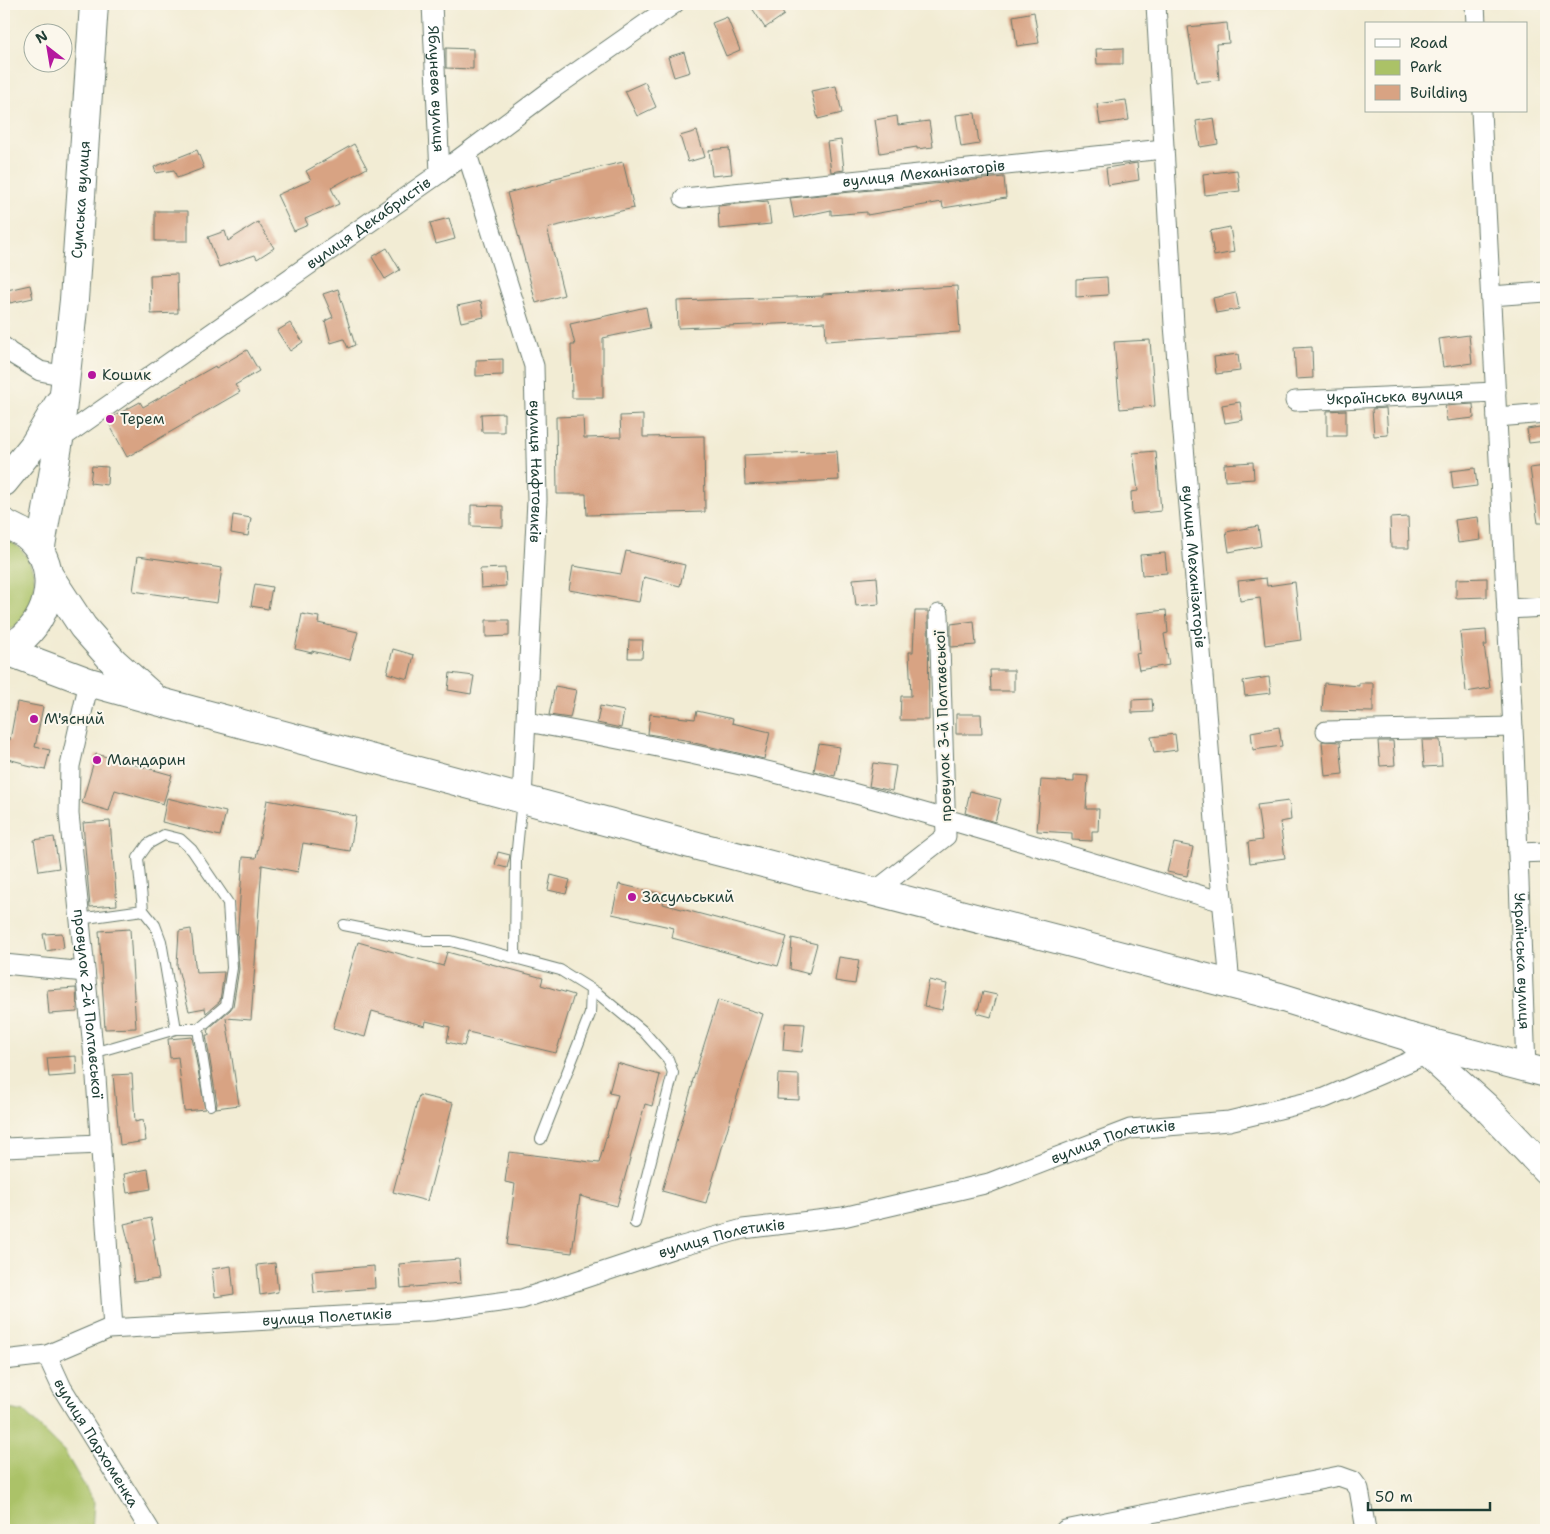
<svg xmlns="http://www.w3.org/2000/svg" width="1550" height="1534" viewBox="0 0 1550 1534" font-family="'Shantell Sans',sans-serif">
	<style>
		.green { fill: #abc267; stroke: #65804e }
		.building { fill: #d8a383 }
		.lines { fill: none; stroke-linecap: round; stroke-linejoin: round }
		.lane-casing { stroke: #697a6c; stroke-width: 12 }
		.street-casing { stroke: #697a6c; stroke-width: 21 }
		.secondary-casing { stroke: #697a6c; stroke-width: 30 }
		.primary-casing { stroke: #697a6c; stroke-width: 30 }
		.lane { stroke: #fff; stroke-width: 10 }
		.street { stroke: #fff; stroke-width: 19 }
		.secondary { stroke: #fff; stroke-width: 28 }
		.primary { stroke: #fff; stroke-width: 28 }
		.poi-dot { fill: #b5179e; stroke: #fbf7ec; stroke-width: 2 }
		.labels { text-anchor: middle; stroke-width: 4; stroke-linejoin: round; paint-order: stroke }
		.street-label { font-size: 15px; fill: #1f3d34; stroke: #fbf7ec }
		.poi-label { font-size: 15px; fill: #1f3d34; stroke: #fbf7ec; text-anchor: start }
	</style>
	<rect width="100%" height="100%" fill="#fbf7ec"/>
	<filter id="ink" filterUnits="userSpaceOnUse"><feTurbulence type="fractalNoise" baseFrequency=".02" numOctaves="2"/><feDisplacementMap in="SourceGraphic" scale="10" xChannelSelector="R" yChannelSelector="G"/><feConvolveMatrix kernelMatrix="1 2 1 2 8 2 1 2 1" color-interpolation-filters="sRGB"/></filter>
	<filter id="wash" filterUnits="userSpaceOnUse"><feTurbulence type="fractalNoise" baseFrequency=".0096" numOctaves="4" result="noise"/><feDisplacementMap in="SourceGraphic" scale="20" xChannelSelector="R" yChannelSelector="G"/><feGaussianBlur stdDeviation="1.12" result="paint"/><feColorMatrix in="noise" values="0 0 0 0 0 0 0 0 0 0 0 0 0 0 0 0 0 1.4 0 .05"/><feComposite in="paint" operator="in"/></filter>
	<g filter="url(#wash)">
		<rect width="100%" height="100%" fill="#f2ecd4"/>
		<path class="green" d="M4,537C14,543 24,550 29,561C43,587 31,622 4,633Z
			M4,1408L24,1412L64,1451L94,1502L92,1530H4Z"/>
		<g id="blocks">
			<path class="building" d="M759,4H777L784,15L765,28L752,8Z
				M1034,12L1039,43L1017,46L1013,16Z
				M727,17L740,50L726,56L712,23Z
				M1227,23L1229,43L1216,44L1219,80L1196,82L1188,27Z
				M446,48L473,49V69L446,68Z
				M1123,48V64H1097L1096,49Z
				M684,52L690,72L674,77L668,57Z
				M645,82L656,107L637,116L625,91Z
				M836,86L842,113L818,119L811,91Z
				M1126,100L1129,120L1100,124L1097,104Z
				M975,113L979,144L961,147L956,115Z
				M897,116L898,125L929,121L933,147L917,149V147L880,153L875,120Z
				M1214,118L1218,144L1200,147L1196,121Z
				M697,131L705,157L688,162L680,136Z
				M841,140L844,170L831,172L827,142Z
				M354,144L367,168L331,188L339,204L305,219L308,225L294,231L277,195L311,180L306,171Z
				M729,148L732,174L712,176L709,150Z
				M197,150L204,168L177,178L174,170L156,173L154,167Z
				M623,162L634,208L547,228L564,295L536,303L507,193L552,181L551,179Z
				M1137,163L1139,180L1108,185L1106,168Z
				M1237,170L1240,191L1205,195L1203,174Z
				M1004,177L1006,198L943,208L942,202L867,215V212L831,215V210L794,218L790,198Z
				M768,201L771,224L719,229L718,206Z
				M155,211H188V241H155Z
				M449,218L455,239L436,244L430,223Z
				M258,222L274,248L257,259L255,255L219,267L208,237L225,231L228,241Z
				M1230,227L1234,252L1214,256L1210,231Z
				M387,248L400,270L385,279L372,257Z
				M177,274L178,313L151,314L150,275Z
				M1107,277L1108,295L1076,297V279Z
				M30,285L33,298L10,303L7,290Z
				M957,286L960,332L826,341L825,322L678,328L677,301L823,296V294Z
				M338,289L355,345L348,348L344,339L331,343L325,321L333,317L323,294Z
				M1236,293L1239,309L1216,313L1213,298Z
				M481,301L484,317L461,322L457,306Z
				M646,307L650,328L603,338V398H572L571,345H575L570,324Z
				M290,323L303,342L290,351L277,331Z
				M1469,335L1472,363L1443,367L1439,339Z
				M1150,340L1155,406L1120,409L1114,342Z
				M1312,347L1313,378L1296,379L1294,348Z
				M247,350L259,371L235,385L240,392L127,457L107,420L140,402L143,407L215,366L216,368Z
				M1238,354L1240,371L1216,374L1214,357Z
				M503,359V375L476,376V360Z
				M1240,402L1243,420L1225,423L1222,405Z
				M1473,404L1474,418L1447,421L1445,406Z
				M1386,408L1388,435L1374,436L1372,409Z
				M1346,410V436H1327V411Z
				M504,413V432H482L481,414Z
				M643,415V437L704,436L705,512L587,515L586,494H557L556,417L583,416L584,438L621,437L620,416Z
				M1546,426V441L1529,443L1527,429Z
				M837,451L839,480L745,485L744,455Z
				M1156,451L1161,511L1132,514L1131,492L1138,491L1133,453Z
				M1253,462L1254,479L1225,481L1224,464Z
				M92,466L108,467L107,485L90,483Z
				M1546,466V523H1538L1530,468Z
				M1475,468L1477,486L1453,489L1451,471Z
				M471,505L503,506V527L471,526Z
				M233,515L251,518L248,536L231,533Z
				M1408,517L1409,548H1391L1390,518Z
				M1478,517L1481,540L1458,543L1455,520Z
				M1258,526L1261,546L1229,552L1226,532Z
				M626,551L685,565L680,586L644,577L639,602L569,590L573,566L621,574Z
				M1165,553L1167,573L1142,575L1140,555Z
				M138,556L222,568L217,603L133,591Z
				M505,568L506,586L481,588L480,569Z
				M877,577L879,604L856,606L853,579Z
				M1266,578L1267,586L1295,582L1301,640L1265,645L1260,598L1240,601L1238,581Z
				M1487,578V597L1456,598V579Z
				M255,584L272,587L268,609L251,606Z
				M1166,610L1168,633L1164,634L1169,665L1139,670L1136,654L1140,653L1137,613Z
				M915,611H928L929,720H900L901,696H911L909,652H913Z
				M302,614L319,617L318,623L358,632L350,660L312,651V653L295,649Z
				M486,620H509V636L486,637Z
				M974,621L976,645L951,647V624Z
				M1486,630L1487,645H1484L1490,688L1466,692L1460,632Z
				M629,640H643L642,658H628Z
				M393,649L414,655L408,679L387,673Z
				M990,670H1014V691H991Z
				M450,673L474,676L471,694L448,690Z
				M1269,677L1271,693L1245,696L1243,681Z
				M1324,683L1359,686V683H1373V712L1322,711Z
				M555,686L576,690L570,718L549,715Z
				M1152,699L1153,712L1132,713V700Z
				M17,702L43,707L35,747L50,750L45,770L23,765V763L4,758V738L10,740Z
				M600,706L624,711L621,728L597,723Z
				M697,711L733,719L732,723L770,732L764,759L690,742L691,741L648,734L650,714L695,719Z
				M956,714H981L982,734H956Z
				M1279,727L1282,746L1253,750L1251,732Z
				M1175,734L1177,750L1154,753L1151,737Z
				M1422,740H1440L1442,766L1424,767Z
				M1322,741L1340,742L1343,774L1325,776Z
				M1378,741H1393L1395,765L1380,766Z
				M819,744L840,747L835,776L814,771Z
				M96,754L172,775L163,804L115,790L109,811L82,803Z
				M873,763L896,766L892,791L869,786Z
				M1074,775L1088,776L1086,809H1099L1098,831H1092V841L1072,840V833L1037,831L1041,780L1074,782Z
				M970,791L1001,799L995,822L965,813Z
				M167,798L226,812L220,836L162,822Z
				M267,800L356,816L350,851L303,843L298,872L262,865L251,1020L226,1018L239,1105L216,1108L217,1104L206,1035H209L208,1029L230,1010L233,1006L239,969L237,940L243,857L256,858Z
				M1289,801L1291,820L1280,822L1285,858L1250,863L1248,842L1262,840L1257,805Z
				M110,821L117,905L90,907L83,823Z
				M54,837L59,868L39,871L34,840Z
				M1174,843L1193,847L1187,876L1167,872Z
				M498,852L510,855L507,868L495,865Z
				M551,875L570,880L566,894L548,890Z
				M619,884L665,895L663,904L787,937L778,966L672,938L674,928L612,914Z
				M130,929L136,1028L105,1029L99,931Z
				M191,929L196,973L224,972L220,1001L206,1013L205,1008L189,1011L177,965L179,931Z
				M62,933L64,948L46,951L43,934Z
				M792,938L817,944L809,974L790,969Z
				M358,942L443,966L447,952L543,978L541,985L574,995L556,1053L468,1032L464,1046L447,1042L450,1027L426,1021L425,1026L372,1011L365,1037L333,1028Z
				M839,957L859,960L855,984L835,981Z
				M929,980L947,984L942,1010L924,1006Z
				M76,988L77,1012L49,1014L47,990Z
				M983,992L997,995L991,1017L977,1013Z
				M718,1000L763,1014L735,1103L706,1203L662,1191L693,1083H692Z
				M785,1023L805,1024L802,1052L783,1050Z
				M192,1037L205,1109L184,1111L178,1057L170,1058L168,1039Z
				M76,1056L77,1075L49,1077L47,1058Z
				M617,1063L660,1075L652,1106L645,1104L617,1206L580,1196L572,1253L507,1245L515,1184L505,1182L509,1152L599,1163L618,1095L609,1093Z
				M132,1074L135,1122L143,1120L146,1141L120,1145L113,1075Z
				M778,1074L799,1075V1100L777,1099Z
				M419,1095L453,1103L427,1201L393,1192Z
				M148,1169L151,1189L127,1193L124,1174Z
				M151,1218L155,1239H153L159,1279L134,1282L129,1244L124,1224Z
				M459,1259L461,1283L401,1288L399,1264Z
				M275,1263L278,1292L260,1295L257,1265Z
				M231,1266L234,1294L215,1297L212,1269Z
				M374,1266L375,1288L314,1293L312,1271Z"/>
		</g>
	</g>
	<g filter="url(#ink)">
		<use href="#blocks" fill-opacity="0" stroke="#697a6c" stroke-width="1"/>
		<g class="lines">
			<g class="lane-casing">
				<path id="lane" d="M79,919L143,910
					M344,925L425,941H451L560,970L597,993L643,1031L668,1059L673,1073L635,1223
					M515,958L516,859L522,799
					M176,1029L161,941L155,925L143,910L138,858L148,844L164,835L180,839L192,850L228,903L232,968L226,1005L198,1029L210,1105
					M93,1053L176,1029H198
					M541,1139L590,1014L591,989"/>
			</g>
			<g class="street-casing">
				<g id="street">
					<path id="s1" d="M432,4L440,173"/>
					<path id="s2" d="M1156,4L1174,325L1216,833L1230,984"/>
					<path d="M1475,4L1476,24"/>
					<path id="s3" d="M1481,111L1514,748L1526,1068"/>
					<path id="s4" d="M467,154L534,366L537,500L522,799"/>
					<path id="s5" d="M684,198L1164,149"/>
					<path d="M1491,296L1546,292"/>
					<path d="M4,347L9,352L40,371L66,376"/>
					<path id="s6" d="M1295,401L1496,392"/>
					<path d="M1497,417L1546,413"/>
					<path id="s7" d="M59,440L440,173L554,88L674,4"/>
					<path d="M1507,609L1546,607"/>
					<path id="s8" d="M89,682L70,766L69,814L96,1077L113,1328"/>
					<path d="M527,722C611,737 696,754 779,774C928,811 1075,858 1223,902"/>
					<path d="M1326,731L1513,727"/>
					<path d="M1518,853L1546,852"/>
					<path d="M874,892L946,836L939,614"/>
					<path d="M4,964L85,972"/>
					<path d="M4,1148L101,1144"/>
					<path id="s9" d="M47,1355L62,1388L150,1530"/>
					<path id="s10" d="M4,1360L47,1355L108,1329L432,1311L522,1299L675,1248L743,1229L843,1217L989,1183L1130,1129L1229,1121L1325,1098L1427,1054"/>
					<path d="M1065,1530L1339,1476L1353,1481L1359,1489L1366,1530"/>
				</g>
			</g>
			<g class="secondary-casing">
				<path id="secondary" d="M1409,1037L1546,1073"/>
			</g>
			<g class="primary-casing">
				<g id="primary">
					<path d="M4,482L34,445L59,403"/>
					<path d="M4,523C10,527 19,530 25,534C59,561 54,609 24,637C19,642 10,645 4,648"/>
					<path id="s11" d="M40,552L59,440L74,300L94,4"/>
					<path d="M48,574L83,627L114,662L152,696"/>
					<path d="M4,650L89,682L157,701L705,848L1280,997L1409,1037L1485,1106L1546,1170"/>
				</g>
			</g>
			<use href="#lane" class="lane"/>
			<use href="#street" class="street"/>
			<use href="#secondary" class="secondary"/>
			<use href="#primary" class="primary"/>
		</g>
	</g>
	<g class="poi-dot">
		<circle cx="92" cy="375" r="5"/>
		<circle cx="110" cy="419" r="5"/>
		<circle cx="34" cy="719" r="5"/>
		<circle cx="97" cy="760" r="5"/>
		<circle cx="632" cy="897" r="5"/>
	</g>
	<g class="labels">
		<g class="street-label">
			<text dy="5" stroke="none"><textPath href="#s1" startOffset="85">Яблунева вулиця</textPath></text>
			<text dy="5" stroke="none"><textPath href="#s5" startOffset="241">вулиця Механізаторів</textPath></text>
			<text dy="5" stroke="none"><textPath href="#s11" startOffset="355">Сумська вулиця</textPath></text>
			<text dy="5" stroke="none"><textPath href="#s7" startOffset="378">вулиця Декабристів</textPath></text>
			<text dy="5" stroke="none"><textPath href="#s6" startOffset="100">Українська вулиця</textPath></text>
			<text dy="5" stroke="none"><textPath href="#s4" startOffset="328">вулиця Нафтовиків</textPath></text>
			<text dy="5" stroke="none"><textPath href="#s2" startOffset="564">вулиця Механізаторів</textPath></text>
			<text transform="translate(943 726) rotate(-92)" y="5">провулок 3-й Полтавської</text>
			<text dy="5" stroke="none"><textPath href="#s3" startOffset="851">Українська вулиця</textPath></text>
			<text dy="5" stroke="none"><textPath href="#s8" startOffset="325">провулок 2-й Полтавської</textPath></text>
			<text dy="5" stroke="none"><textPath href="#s10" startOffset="1139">вулиця Полетиків</textPath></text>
			<text dy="5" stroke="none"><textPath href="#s10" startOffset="734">вулиця Полетиків</textPath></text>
			<text dy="5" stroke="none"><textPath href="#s10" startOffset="329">вулиця Полетиків</textPath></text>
			<text dy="5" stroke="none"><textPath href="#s9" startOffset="101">вулиця Пархоменка</textPath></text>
		</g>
		<g class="poi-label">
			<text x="102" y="380">Кошик</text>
			<text x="120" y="424">Терем</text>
			<text x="44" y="724">М'ясний</text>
			<text x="107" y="765">Мандарин</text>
			<text x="642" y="902">Засульський</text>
		</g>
	</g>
	<rect width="1550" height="1534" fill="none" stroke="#fbf7ec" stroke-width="20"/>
	<rect x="1365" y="22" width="162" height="90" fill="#fbf7ec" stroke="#a3ada2"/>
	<rect x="1375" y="39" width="25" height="8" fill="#ffffff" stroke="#a3ada2"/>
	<text x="1410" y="48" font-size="15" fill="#1f3d34">Road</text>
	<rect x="1375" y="60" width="25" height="15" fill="#abc267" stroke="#a3ada2"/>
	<text x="1410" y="72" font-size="15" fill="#1f3d34">Park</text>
	<rect x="1375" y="85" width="25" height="15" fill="#d8a383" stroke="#a3ada2"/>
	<text x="1410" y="98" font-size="15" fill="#1f3d34">Building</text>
	<g transform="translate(48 48) rotate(329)"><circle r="24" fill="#fbf7ec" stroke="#a3ada2"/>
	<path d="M0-4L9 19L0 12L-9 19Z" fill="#b5179e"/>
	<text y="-8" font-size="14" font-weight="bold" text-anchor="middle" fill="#1f3d34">N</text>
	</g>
	<path d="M1368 1502v8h122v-8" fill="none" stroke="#1f3d34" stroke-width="2.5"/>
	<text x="1375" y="1502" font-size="15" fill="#1f3d34" stroke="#fbf7ec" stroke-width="4" paint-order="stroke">50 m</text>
</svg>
